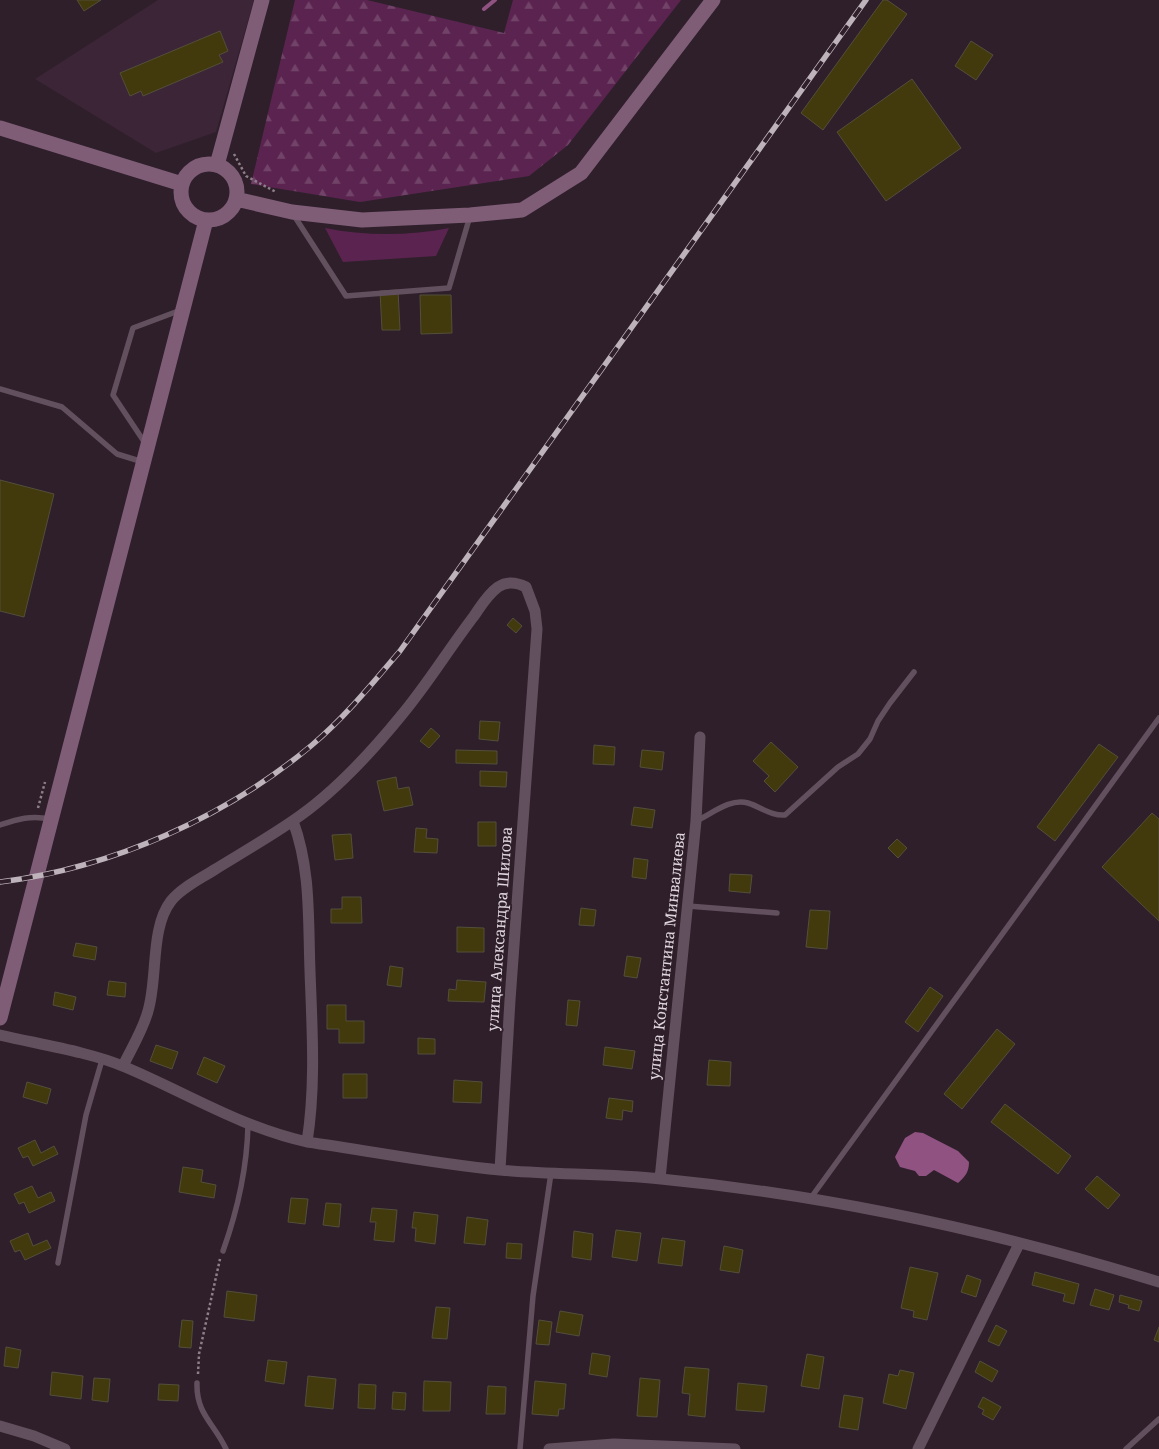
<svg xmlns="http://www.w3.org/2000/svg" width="1159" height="1449" viewBox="0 0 1159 1449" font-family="'Noto Serif',serif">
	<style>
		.built { fill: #3b2536 }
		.green { fill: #5b2450 }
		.forest { fill: url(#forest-firs) }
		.water { fill: #8f5281 }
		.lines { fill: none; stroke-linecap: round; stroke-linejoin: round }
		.stream { stroke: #8f5281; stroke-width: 4 }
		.building { fill: #42390d; stroke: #534f3a }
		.path { stroke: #8d8089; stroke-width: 2.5; stroke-dasharray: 2.5 2.5; stroke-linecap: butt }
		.lane { stroke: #63505e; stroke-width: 5.5 }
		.street { stroke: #63505e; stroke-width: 11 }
		.secondary { stroke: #7f5d77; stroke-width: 15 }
		.rail-casing { stroke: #beb2bb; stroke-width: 5.5 }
		.rail { stroke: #2f1f2b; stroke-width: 4; stroke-dasharray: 11; stroke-linecap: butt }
		.labels { text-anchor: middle; stroke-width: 4; stroke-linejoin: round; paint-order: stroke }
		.street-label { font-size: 15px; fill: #e0d5dd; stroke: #2f1f2b }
	</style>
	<defs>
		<pattern id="forest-firs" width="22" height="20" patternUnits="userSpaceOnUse" patternTransform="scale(1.25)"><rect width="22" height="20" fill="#5b2450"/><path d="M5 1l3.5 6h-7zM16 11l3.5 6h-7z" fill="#724369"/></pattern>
	</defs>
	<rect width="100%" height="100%" fill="#2f1f2b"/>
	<path class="built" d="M158,0H254L216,132L156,153L35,79Z"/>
	<path class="green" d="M325,228C364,236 410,236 449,228L436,256L343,262Z"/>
	<path class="forest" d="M295,0H367L504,33L513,0H681L568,145L529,176L360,202L251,184Z"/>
	<path class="water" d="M915,1132L923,1133L958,1151L969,1162C969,1172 965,1177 958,1183L934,1170L926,1176H919L915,1171L900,1167L895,1157L905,1138Z"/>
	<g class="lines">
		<path class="stream" d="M484,9L495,0"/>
	</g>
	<path class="building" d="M77,0H101L84,11Z
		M883,0H887L907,14L823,130L801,113Z
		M220,31L228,51L219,55L223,62L143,96L141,91L130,96L120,73Z
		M971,41L993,55L976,80L955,66Z
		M912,79L961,148L886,201L837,132Z
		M398,290L400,330H382L380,291Z
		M420,295H451L452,333L421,334Z
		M0,480L54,494L24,617L0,611Z
		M513,618L522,626L516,633L507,625Z
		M480,721L500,722L498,741L479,739Z
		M431,728L440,736L429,748L420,741Z
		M771,742L798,767L775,792L764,781L769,776L753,761Z
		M1099,744L1118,757L1055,841L1037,827Z
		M594,745L615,747L614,765L593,764Z
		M456,750L497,751V764L456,763Z
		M642,750L664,752L662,770L640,767Z
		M480,771L507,772L506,787L480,786Z
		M396,777L398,789L409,787L413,805L384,811L377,781Z
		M634,807L655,810L652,828L631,825Z
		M1152,813L1159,819V921L1102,867Z
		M478,822H496V846H478Z
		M416,828L427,829L426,838L438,839L437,853L414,852Z
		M351,834L353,858L335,860L332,835Z
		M897,839L907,848L898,858L888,848Z
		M634,858L648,860L646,879L632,877Z
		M730,874L752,875L750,893L729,891Z
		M342,897H361L362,923H331V909H342Z
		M581,908L596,910L594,926L579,925Z
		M810,910L830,911L827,949L806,947Z
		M457,927L484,928V952H457Z
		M76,943L97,947L95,960L73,956Z
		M627,956L641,958L637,978L624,976Z
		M390,966L403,968L401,987L387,985Z
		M457,980L486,982L484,1002L448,1001L449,989L456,990Z
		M109,981L126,983L125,997L107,995Z
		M930,987L943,996L918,1032L905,1022Z
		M55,992L76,997L73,1010L53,1005Z
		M568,1000L580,1001L577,1026L566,1025Z
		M327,1005H346V1021H364V1043H339V1029H327Z
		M997,1029L1015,1044L962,1109L944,1094Z
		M418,1038L435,1039V1054H418Z
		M156,1045L178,1052L172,1069L150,1061Z
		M605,1047L635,1051L632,1069L603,1065Z
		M204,1057L225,1066L217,1083L197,1074Z
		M709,1060L731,1062L730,1086L707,1085Z
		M343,1074H367V1098H343Z
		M454,1080L482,1082L481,1103L453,1102Z
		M27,1082L51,1089L47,1104L23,1097Z
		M609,1098L633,1101L632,1112L623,1110L622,1120L606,1118Z
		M1005,1104L1071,1156L1058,1174L991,1122Z
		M35,1140L41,1153L54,1146L58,1154L33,1166L28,1156L23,1158L18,1148Z
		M183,1167L203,1170L201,1182L216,1185L214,1198L179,1192Z
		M1097,1176L1120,1195L1108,1209L1085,1189Z
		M32,1186L38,1198L51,1192L55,1201L29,1213L24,1202L19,1204L14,1194Z
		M291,1198L308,1199L305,1224L288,1222Z
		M326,1203L341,1204L339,1227L323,1225Z
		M372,1208L397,1210L394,1242L374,1240L376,1222H370Z
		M414,1212L438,1215L435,1244L415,1241L416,1228H412Z
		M467,1217L488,1220L485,1245L464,1243Z
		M616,1230L641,1233L637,1261L612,1257Z
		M574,1231L593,1234L591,1260L572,1257Z
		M28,1233L33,1246L47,1240L51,1248L25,1260L20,1250L15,1252L10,1241Z
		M662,1238L685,1241L682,1266L658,1263Z
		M507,1243L522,1244L521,1259L506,1258Z
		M724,1246L743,1250L739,1273L720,1270Z
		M910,1267L938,1273L927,1320L913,1317L914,1311L901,1308Z
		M1035,1272L1079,1284L1074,1304L1063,1301L1065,1294L1032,1285Z
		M967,1275L981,1280L976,1297L961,1292Z
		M1095,1289L1114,1295L1109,1310L1090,1305Z
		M227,1291L257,1295L254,1321L224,1317Z
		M1120,1295L1142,1301L1139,1311L1128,1308L1129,1305L1119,1302Z
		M436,1307L450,1308L447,1339L432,1338Z
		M560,1311L583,1315L579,1336L556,1332Z
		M182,1320L193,1321L191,1348L179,1347Z
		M539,1320L552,1322L549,1345L536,1344Z
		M996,1325L1007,1331L999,1346L988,1341Z
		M1159,1327V1342L1154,1340Z
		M6,1347L21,1350L18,1368L4,1366Z
		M592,1353L610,1356L607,1377L589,1374Z
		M807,1354L824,1357L819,1389L801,1386Z
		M268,1360L287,1362L284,1384L265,1381Z
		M980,1361L998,1371L992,1382L975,1372Z
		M685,1367L709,1369L705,1417L688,1415L690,1394L682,1393Z
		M900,1370L914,1373L906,1409L883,1403L889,1374L898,1376Z
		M52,1372L83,1376L81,1399L50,1395Z
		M308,1376L336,1379L333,1409L305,1406Z
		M94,1378L110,1379L108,1402L92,1400Z
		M640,1378L660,1380L657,1417L637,1416Z
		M424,1381L451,1382L450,1411H423Z
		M535,1381L566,1384L564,1409H559L558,1416L532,1414Z
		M738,1383L767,1386L764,1412L736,1410Z
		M159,1384L179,1385L178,1401L158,1400Z
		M359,1384L376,1385L375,1409L358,1408Z
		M488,1386L506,1387L505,1414H486Z
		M393,1392L406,1393L405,1410L392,1409Z
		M844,1395L863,1398L858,1430L839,1427Z
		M983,1397L1001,1407L993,1420L982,1414L984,1410L978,1407Z"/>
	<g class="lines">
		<path class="path" d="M234,154L246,176L276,192
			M38,808L45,782
			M198,1374L199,1354L220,1259"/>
		<path class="lane" d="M293,214L346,296L449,288L470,216
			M0,389L62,407L117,454L143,462
			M145,443L113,395L133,328L181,310
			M696,821C712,814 729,798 748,803C761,807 771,816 785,815L838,767L858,754L870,739L878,721L890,703L914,672
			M0,825C18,819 31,815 50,819
			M688,906L777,913
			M810,1199L1159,718
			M223,1251C238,1209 247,1169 248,1125
			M58,1263L86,1115L102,1060
			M197,1383C196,1414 214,1423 226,1449
			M520,1449L533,1296L551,1173
			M1126,1449L1159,1419"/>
		<path class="street" d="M293,821C311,870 308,919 310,971C312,1028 316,1085 307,1142
			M0,1035C38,1044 90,1052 125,1067C187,1093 240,1127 307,1142C371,1151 436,1164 500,1170C554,1175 608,1173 661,1179C827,1195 1000,1233 1159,1282
			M123,1066C131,1049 143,1030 148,1011C158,978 150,928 171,901C181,888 200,879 214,870C240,854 266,839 291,822C332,795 369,755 400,717C427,685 448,650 474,616C481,606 487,595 498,587C507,581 516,582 526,587L535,611L537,629L510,1000L500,1170
			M660,1179L696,821L700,737
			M0,1426L34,1436L65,1449
			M549,1449L614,1444L735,1449
			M918,1449L1019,1244"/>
		<path class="secondary" d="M0,128L182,184
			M181 192a28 28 0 1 1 56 0a28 28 0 1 1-56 0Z
			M217,165L262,0
			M236,199L292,212L362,220L470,215L522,210L581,173L713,0
			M0,1018L206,220"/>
		<g class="rail-casing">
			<path id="rail" d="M0,882C112,868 226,817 312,745C345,717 372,684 400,651L866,0"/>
		</g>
		<use href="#rail" class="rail"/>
	</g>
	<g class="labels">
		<g class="street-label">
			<text transform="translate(500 929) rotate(-86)" y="5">улица Александра Шилова</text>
			<text transform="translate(667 956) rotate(-84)" y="5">улица Константина Минвалиева</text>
		</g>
	</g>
</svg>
